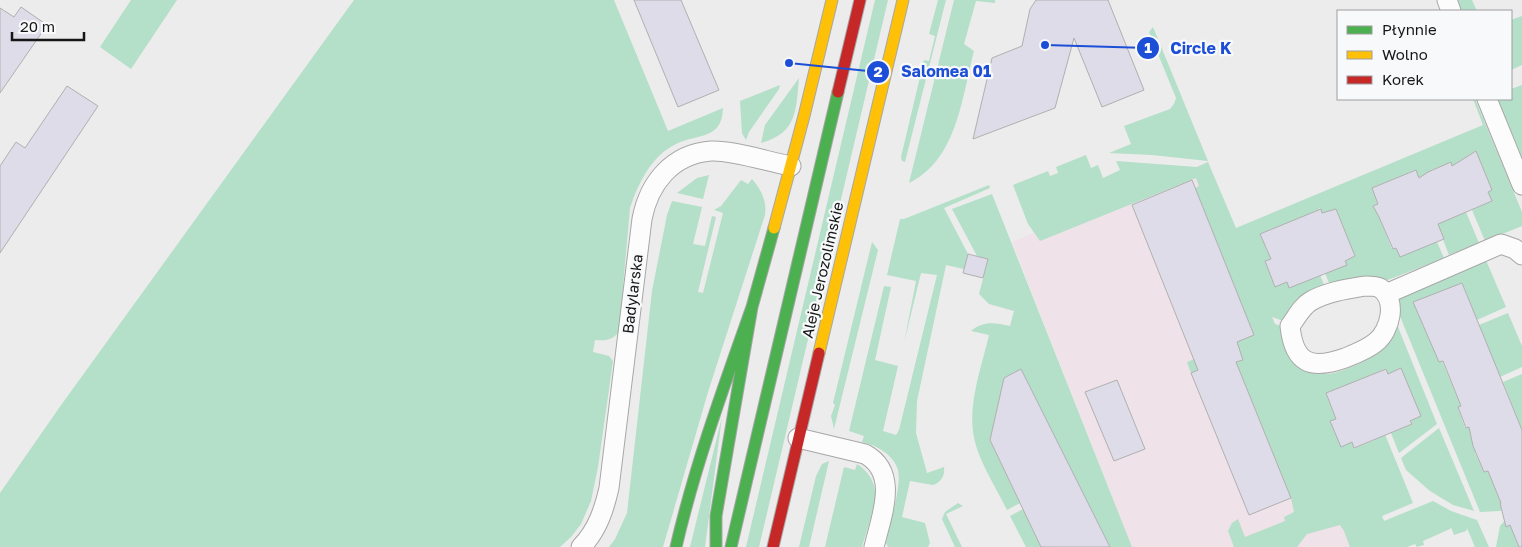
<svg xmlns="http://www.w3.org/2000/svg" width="1522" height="547" viewBox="0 0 1522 547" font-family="'Golos Text',sans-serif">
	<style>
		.industrial { fill: #efe2e8 }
		.green { fill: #b4dfc8 }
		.building { fill: #dddce8; stroke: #b0b0b0 }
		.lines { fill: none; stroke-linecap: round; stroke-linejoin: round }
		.street-casing { stroke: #a7a7a7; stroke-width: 21 }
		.fast-casing { stroke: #a7a7a7; stroke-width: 13 }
		.slow-casing { stroke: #a7a7a7; stroke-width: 13 }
		.jam-casing { stroke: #a7a7a7; stroke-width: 13 }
		.street { stroke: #fcfcfc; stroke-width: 19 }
		.fast { stroke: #4caf50; stroke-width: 11 }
		.slow { stroke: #ffc107; stroke-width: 11 }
		.jam { stroke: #c62828; stroke-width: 11 }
		.labels { text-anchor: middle; stroke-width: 4.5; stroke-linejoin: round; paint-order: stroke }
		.street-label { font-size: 15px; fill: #161617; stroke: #f8f9fa }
		.leader { fill: none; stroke: #1d4ed8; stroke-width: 2 }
		.callout-dot { fill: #1d4ed8; stroke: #f8f9fa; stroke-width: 2 }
		.mark-label { font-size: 15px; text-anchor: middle; font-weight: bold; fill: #fff }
		.callout-label { font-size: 16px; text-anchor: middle; font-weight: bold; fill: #1d4ed8; stroke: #f8f9fa; stroke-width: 4.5; stroke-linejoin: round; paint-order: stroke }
	</style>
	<rect width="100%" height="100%" fill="#ececec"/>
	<path class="industrial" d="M1208,162L1366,547H1132L1012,242Z"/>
	<path class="green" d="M131,0H177L131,69L100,47Z
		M354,0H614L668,131L723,108C722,141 697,133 676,144C651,156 638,184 630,208L619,332C612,340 606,341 595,340L593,352L609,356L613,361L598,467L591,501L581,524L571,537L560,547H0V493L59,408Z
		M875,0H888L759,547H746Z
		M938,0H946L905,162L902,161L901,157L924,60L929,61L935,36L929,34Z
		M954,0H995V3L976,1L964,44L974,51C962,97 957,160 909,183Z
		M1457,0H1472L1477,11H1462Z
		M1522,16V65L1511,70V20Z
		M1153,27L1208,161L1152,155L1109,153L1131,144L1124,126L1170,109L1174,104L1176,98L1149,32Z
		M799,78C796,111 797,133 761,143L765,125Z
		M780,85L779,89L749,132L746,140L742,133L740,101Z
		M1522,85V158L1498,99H1511V89Z
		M1473,99H1475L1522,212V226L1485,241L1472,210L1491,201L1488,192L1492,190L1476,151L1452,166L1451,163L1431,170L1432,175L1420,180L1415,170L1372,188L1378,204L1373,206L1375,207L1392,249L1437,242L1444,258L1393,278L1385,281L1333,285L1329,283L1325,273L1346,264L1344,259L1353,255L1354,257L1355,256L1336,209L1335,211L1323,216L1319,207V210L1260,234L1271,259L1265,261L1275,286L1287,282L1289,288L1309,280L1317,267L1324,285L1322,289L1286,322L1272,317L1275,324L1284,327L1308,370C1315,373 1321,374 1328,374C1344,372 1376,358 1387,345C1391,339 1393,333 1395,326L1398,327L1437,424L1399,453L1391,433L1412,424L1385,367V369L1326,394L1336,419L1331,421L1341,446L1352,442L1355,448L1375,440L1382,427L1413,503L1382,516L1384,521L1433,501L1451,511L1477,520L1489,547H1475L1467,528L1466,531L1454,535L1451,527L1450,529L1423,541L1424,545L1417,547L1415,544L1407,547H1350L1344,531L1340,525L1307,534L1297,547H1234L1228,531L1232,523L1238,519L1245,537L1285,521L1284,517L1294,512L1291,498L1236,362L1243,360L1240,353L1191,373L1187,362L1253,335L1195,188L1199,186L1196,178L1040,241L1028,224L1013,185L1048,171L1050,176L1058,173L1056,167L1086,155L1091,168L1098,165L1103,178L1120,170L1116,161L1197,167L1208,162L1236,228L1483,125Z
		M709,175L703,199L677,193L697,178Z
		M752,179C761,189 767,201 765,215L708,392L663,547H609L615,539L627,513L652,291L667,215L672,201L702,207L693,244L705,246L712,216L716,217L698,292L703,293L723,213L714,210L721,206L741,180L748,184Z
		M989,185L990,188L944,208L968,254L964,269L946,265L917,401L916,433L927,473L944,467C945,476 941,482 933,485L910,481L902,517L925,523L930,543L928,547H888L886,543C889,526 902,486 898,470C894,455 876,445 862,442L864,436L849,431L884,286L891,287L875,360L898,366L883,431L896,435L899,430L937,275L921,273L904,343L916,281L887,275L900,219H904Z
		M992,194L1132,547H1110L1021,370L1004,378L990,440L1020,503L1007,510C997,489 978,460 974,437C967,405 982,366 989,335L971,331C984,320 995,323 1010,326L1014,311L989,304L979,294L988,260L977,256L952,209Z
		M1466,212L1479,243L1449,255L1437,224Z
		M872,242L878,250L834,429L831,416L835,405L833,403Z
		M1485,258L1506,307L1477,320L1462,283L1414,302L1427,322L1422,325L1423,326L1427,324V334L1439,362L1442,361L1461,406L1458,408L1465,428L1470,426L1480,450L1475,453L1484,472L1488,471L1501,503L1497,505L1522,495V504L1500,511L1480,512L1395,304L1398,297Z
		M1508,313L1522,346V367L1500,377L1479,325Z
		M1522,374V430L1503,382Z
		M722,417L705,547H690Z
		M1439,428L1474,511L1453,505L1430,491L1406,470L1401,458Z
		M829,461L809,547H799L816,476L822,464Z
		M857,464C867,470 875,481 875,493C876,506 866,533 862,547H825L844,467L855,470Z
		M958,503L963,506L946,514L962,547H955L942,519L945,512Z
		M1023,509L1041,547H1026L1010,516Z
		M1508,517L1522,518L1505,526L1510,525L1519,547H1496L1500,526Z"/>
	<path class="building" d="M634,0H681L719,90L678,107Z
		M1036,0H1108L1144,90L1102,107L1074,38L1055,108L973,139L992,58L1022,46L1030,9Z
		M21,7L47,25L0,93V8L14,17Z
		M67,86L98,106L0,253V166L16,142L25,148Z
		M1476,151L1492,190L1488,192L1492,201L1438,224L1444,239L1400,257L1396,248L1393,249L1379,217L1373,206L1378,204L1372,188L1416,170L1419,178L1428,172L1451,162L1452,166Z
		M1192,180L1254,335L1237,342L1243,360L1236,362L1291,498L1249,515L1191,373L1198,370L1132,205Z
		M1321,209L1322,213L1336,209L1355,256L1345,261L1347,265L1289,288L1287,282L1275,287L1265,261L1271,259L1260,234Z
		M968,254L988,259L983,278L963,273Z
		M1462,283L1522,430V547H1519L1510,525L1506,527L1500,503H1501L1488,471L1484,472L1473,446L1469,427L1466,428L1458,407L1461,406L1443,361L1439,362L1413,302Z
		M1401,368L1421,416L1410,421L1412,424L1354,448L1352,442L1341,447L1330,421L1336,419L1326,393L1386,369L1388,374Z
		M1021,369L1110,547H1041L990,440L1004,378Z
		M1117,380L1145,449L1114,461L1085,392Z"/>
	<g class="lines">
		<g class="street-casing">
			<path id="street" d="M1447,0L1451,11
				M1487,99L1522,185
				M1365,286C1369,286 1376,286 1380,288C1398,300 1390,331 1376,342C1368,349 1355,354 1345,358C1311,370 1294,364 1290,326C1296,318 1302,306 1311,301C1327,292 1347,289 1365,286Z
				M1386,294L1501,244L1515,249L1522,255
				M798,438L865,454C900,473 881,517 874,547
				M581,547C597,531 604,510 609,488L642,219C649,183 672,154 711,151C732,150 769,162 791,166"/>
		</g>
		<g class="fast-casing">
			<path id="fast" d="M676,547C695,465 724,386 752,307
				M716,547V516L752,307L774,228
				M731,547L838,92"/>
		</g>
		<g class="slow-casing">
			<path id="slow" d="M774,228L804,116L832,0
				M819,353L903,0"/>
		</g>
		<g class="jam-casing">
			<path id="jam" d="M838,92L860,0
				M773,547L819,353"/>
		</g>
		<use href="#street" class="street"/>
		<use href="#fast" class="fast"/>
		<use href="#slow" class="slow"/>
		<use href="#jam" class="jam"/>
	</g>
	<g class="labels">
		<g class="street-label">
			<text transform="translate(823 270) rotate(-77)" y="5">Aleje Jerozolimskie</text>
			<text transform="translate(633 294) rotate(-83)" y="5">Badylarska</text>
		</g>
	</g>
	<path class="leader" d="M1045 45L1148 48M789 63L878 72"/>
	<g class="callout-dot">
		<circle cx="1045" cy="45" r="5"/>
		<circle cx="789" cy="63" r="5"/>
		<circle cx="1148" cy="48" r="12"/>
		<circle cx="878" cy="72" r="12"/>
	</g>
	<g class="mark-label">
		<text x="1148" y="53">1</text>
		<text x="878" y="77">2</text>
	</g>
	<g class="callout-label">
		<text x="1201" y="54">Circle K</text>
		<text x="946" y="77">Salomea 01</text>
	</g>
	<rect x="1337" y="10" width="175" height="90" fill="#f8f9fa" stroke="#9e9e9f"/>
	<rect x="1347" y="26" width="25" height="8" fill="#4caf50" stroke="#9e9e9f"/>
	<text x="1382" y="35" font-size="15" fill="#161617">Płynnie</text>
	<rect x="1347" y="51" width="25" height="8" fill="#ffc107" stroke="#9e9e9f"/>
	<text x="1382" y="60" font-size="15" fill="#161617">Wolno</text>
	<rect x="1347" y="76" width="25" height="8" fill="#c62828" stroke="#9e9e9f"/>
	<text x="1382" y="85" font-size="15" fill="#161617">Korek</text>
	<path d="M12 32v8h72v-8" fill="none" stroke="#161617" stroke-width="2.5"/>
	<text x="20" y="32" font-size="15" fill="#161617" stroke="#f8f9fa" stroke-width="4" paint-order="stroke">20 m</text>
</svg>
